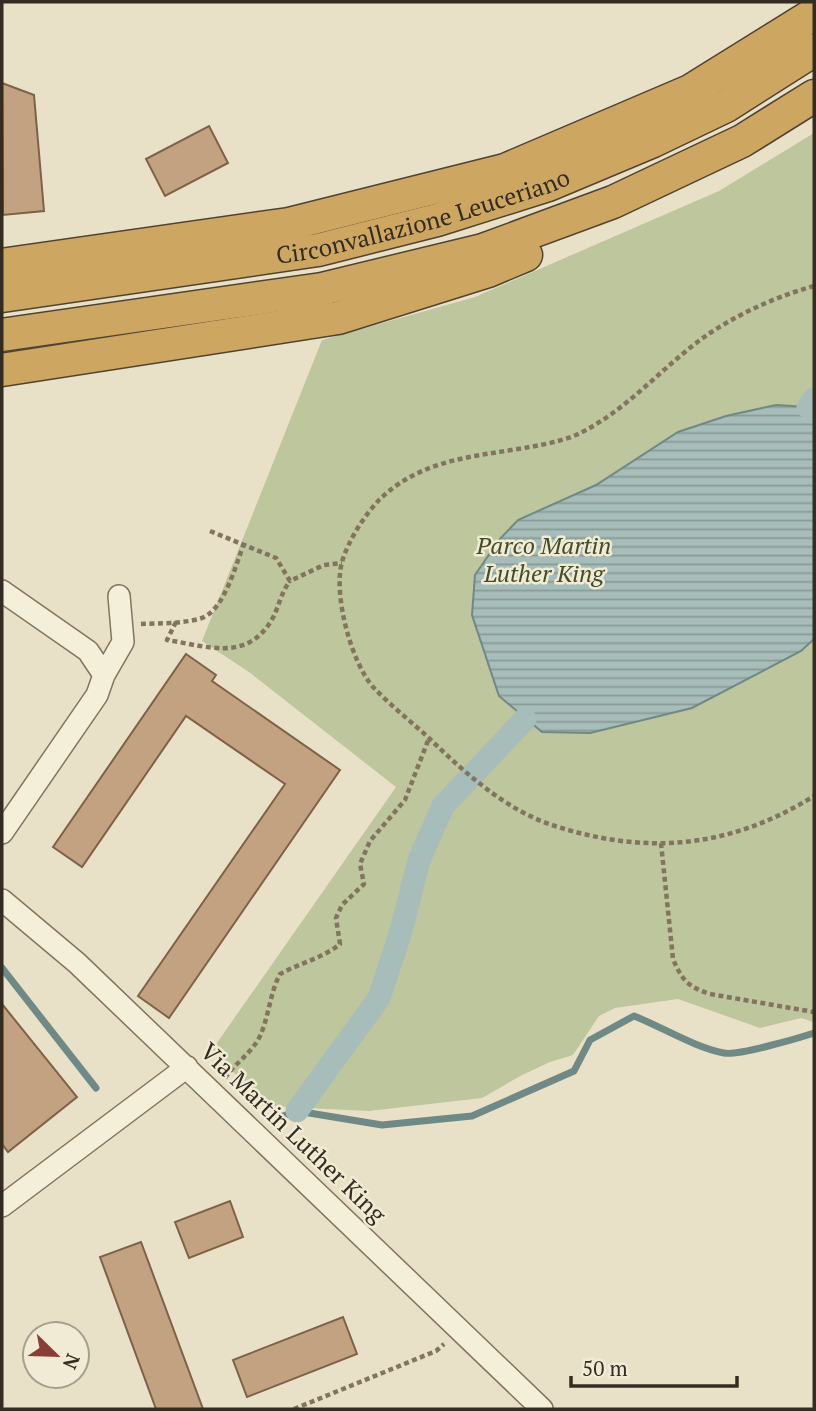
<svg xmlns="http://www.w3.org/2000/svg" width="816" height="1411" viewBox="0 0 816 1411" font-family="'PT Serif',serif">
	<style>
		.park { fill: #bdc69c }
		.water { fill: url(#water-rules); stroke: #6f8a86; stroke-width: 2 }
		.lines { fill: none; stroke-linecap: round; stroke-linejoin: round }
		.stream { stroke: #6f8a86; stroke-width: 7 }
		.canal { stroke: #a7bdb9; stroke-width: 23 }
		.building { fill: #c2a281; stroke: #7e6247; stroke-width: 2 }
		.minor-casing { stroke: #82745e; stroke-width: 24 }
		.highway-casing { stroke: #504332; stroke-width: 35 }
		.path { stroke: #82745e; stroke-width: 4.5; stroke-dasharray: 5 3.5; stroke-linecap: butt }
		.minor { stroke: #f4efd9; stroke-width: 21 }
		.highway { stroke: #cda762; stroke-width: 32 }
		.labels { text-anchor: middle; stroke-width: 5; stroke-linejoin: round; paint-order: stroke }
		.street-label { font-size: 24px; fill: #342c20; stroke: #f1ebd5 }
		.park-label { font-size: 24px; font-style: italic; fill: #424e29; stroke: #f1ebd5 }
	</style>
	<defs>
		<pattern id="water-rules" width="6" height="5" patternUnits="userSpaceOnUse" patternTransform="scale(1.75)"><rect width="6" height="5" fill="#a7bdb9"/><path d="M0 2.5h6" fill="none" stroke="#899a96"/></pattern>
	</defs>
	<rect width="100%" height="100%" fill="#e9e1c7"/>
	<path class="park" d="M814,133V1022L801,1018L760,1028L678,999L615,1008L599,1016L573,1055L550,1062L522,1075L482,1098L369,1111L266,1106L212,1050L396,787L249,672L202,641L322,340L475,297L719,191Z"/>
	<path class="water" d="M776,405L808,407L814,413V639L801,651L692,708L590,733L542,732L499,696L472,615L475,575L499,540L518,520L596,485L678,432L726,416Z"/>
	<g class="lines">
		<path class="stream" d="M2,968L96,1088
			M272,1120L297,1111L382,1125L472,1116L574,1071L590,1040L634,1016C662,1027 696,1048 724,1053C737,1056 799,1038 814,1033"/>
		<path class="canal" d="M808,407L814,399
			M297,1111L379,998L401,931L419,860L443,806L525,719"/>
	</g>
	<path class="building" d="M2,83L34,95L44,211L3,215Z
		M209,126L228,163L165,196L146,159Z
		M186,654L216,675L212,681L340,770L169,1018L138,996L285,784L186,716L82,867L53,847Z
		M2,1004L77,1097L8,1152L2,1144Z
		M230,1201L243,1237L189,1258L175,1222Z
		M141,1242L203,1409H156L100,1257Z
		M343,1317L357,1354L247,1397L233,1360Z"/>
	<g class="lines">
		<g class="minor-casing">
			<path id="minor" d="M2,591L88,651L104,675
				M2,833L97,695L104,675L123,642L119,596
				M2,900L77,963L542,1409
				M2,1206L187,1067"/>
		</g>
		<g class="highway-casing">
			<g id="highway">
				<path d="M2,265L289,224L505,170L690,91L814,14"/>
				<path id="s1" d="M2,296L318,250L437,220L548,185L653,141L726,106L814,50"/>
				<path d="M2,335L322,289L483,250L613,202L742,141L814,96"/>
				<path d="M2,370L338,318L488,271L526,255"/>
			</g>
		</g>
		<path class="path" d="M814,286C778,296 742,312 710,333C664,364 628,411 576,435C559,442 541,445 524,448C470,457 420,460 379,500C364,516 348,541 342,562C333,594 351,663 374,688C391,706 413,723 431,740C465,773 504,808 549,824C644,856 729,849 814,796
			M210,531L276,558L290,581L324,565L342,563
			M176,622L167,640C206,646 246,662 271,621C279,608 280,594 290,581
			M141,624C160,623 183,624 202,618C224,610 236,565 244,543
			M661,843L673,959C682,980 688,987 710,994L814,1012
			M225,1078C235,1063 252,1053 260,1036C269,1016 270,993 280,974C300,963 323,958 340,944L336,918L342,905L364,884L360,864L370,841L405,800L429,738
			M294,1409L436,1351L444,1344"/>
		<use href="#minor" class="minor"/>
		<use href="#highway" class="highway"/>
	</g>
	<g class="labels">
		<g class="street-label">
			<text dy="8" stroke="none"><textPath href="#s1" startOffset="429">Circonvallazione Leuceriano</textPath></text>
			<text transform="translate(293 1133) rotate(44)" y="8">Via Martin Luther King</text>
		</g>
		<g class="park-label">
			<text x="544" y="554">Parco Martin<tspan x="544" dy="28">Luther King</tspan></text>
		</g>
	</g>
	<rect width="816" height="1411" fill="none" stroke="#342c20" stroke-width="7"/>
	<g transform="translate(56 1355) rotate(113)"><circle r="33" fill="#f1ebd5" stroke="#a59f8d" stroke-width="2"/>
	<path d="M0-5L12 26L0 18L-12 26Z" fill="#8a3c36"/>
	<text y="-10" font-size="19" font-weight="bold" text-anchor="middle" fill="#342c20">N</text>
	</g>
	<path d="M571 1376v10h166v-10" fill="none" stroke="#342c20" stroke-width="3.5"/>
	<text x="582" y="1376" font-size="21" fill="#342c20" stroke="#f1ebd5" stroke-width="5" paint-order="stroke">50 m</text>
</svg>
